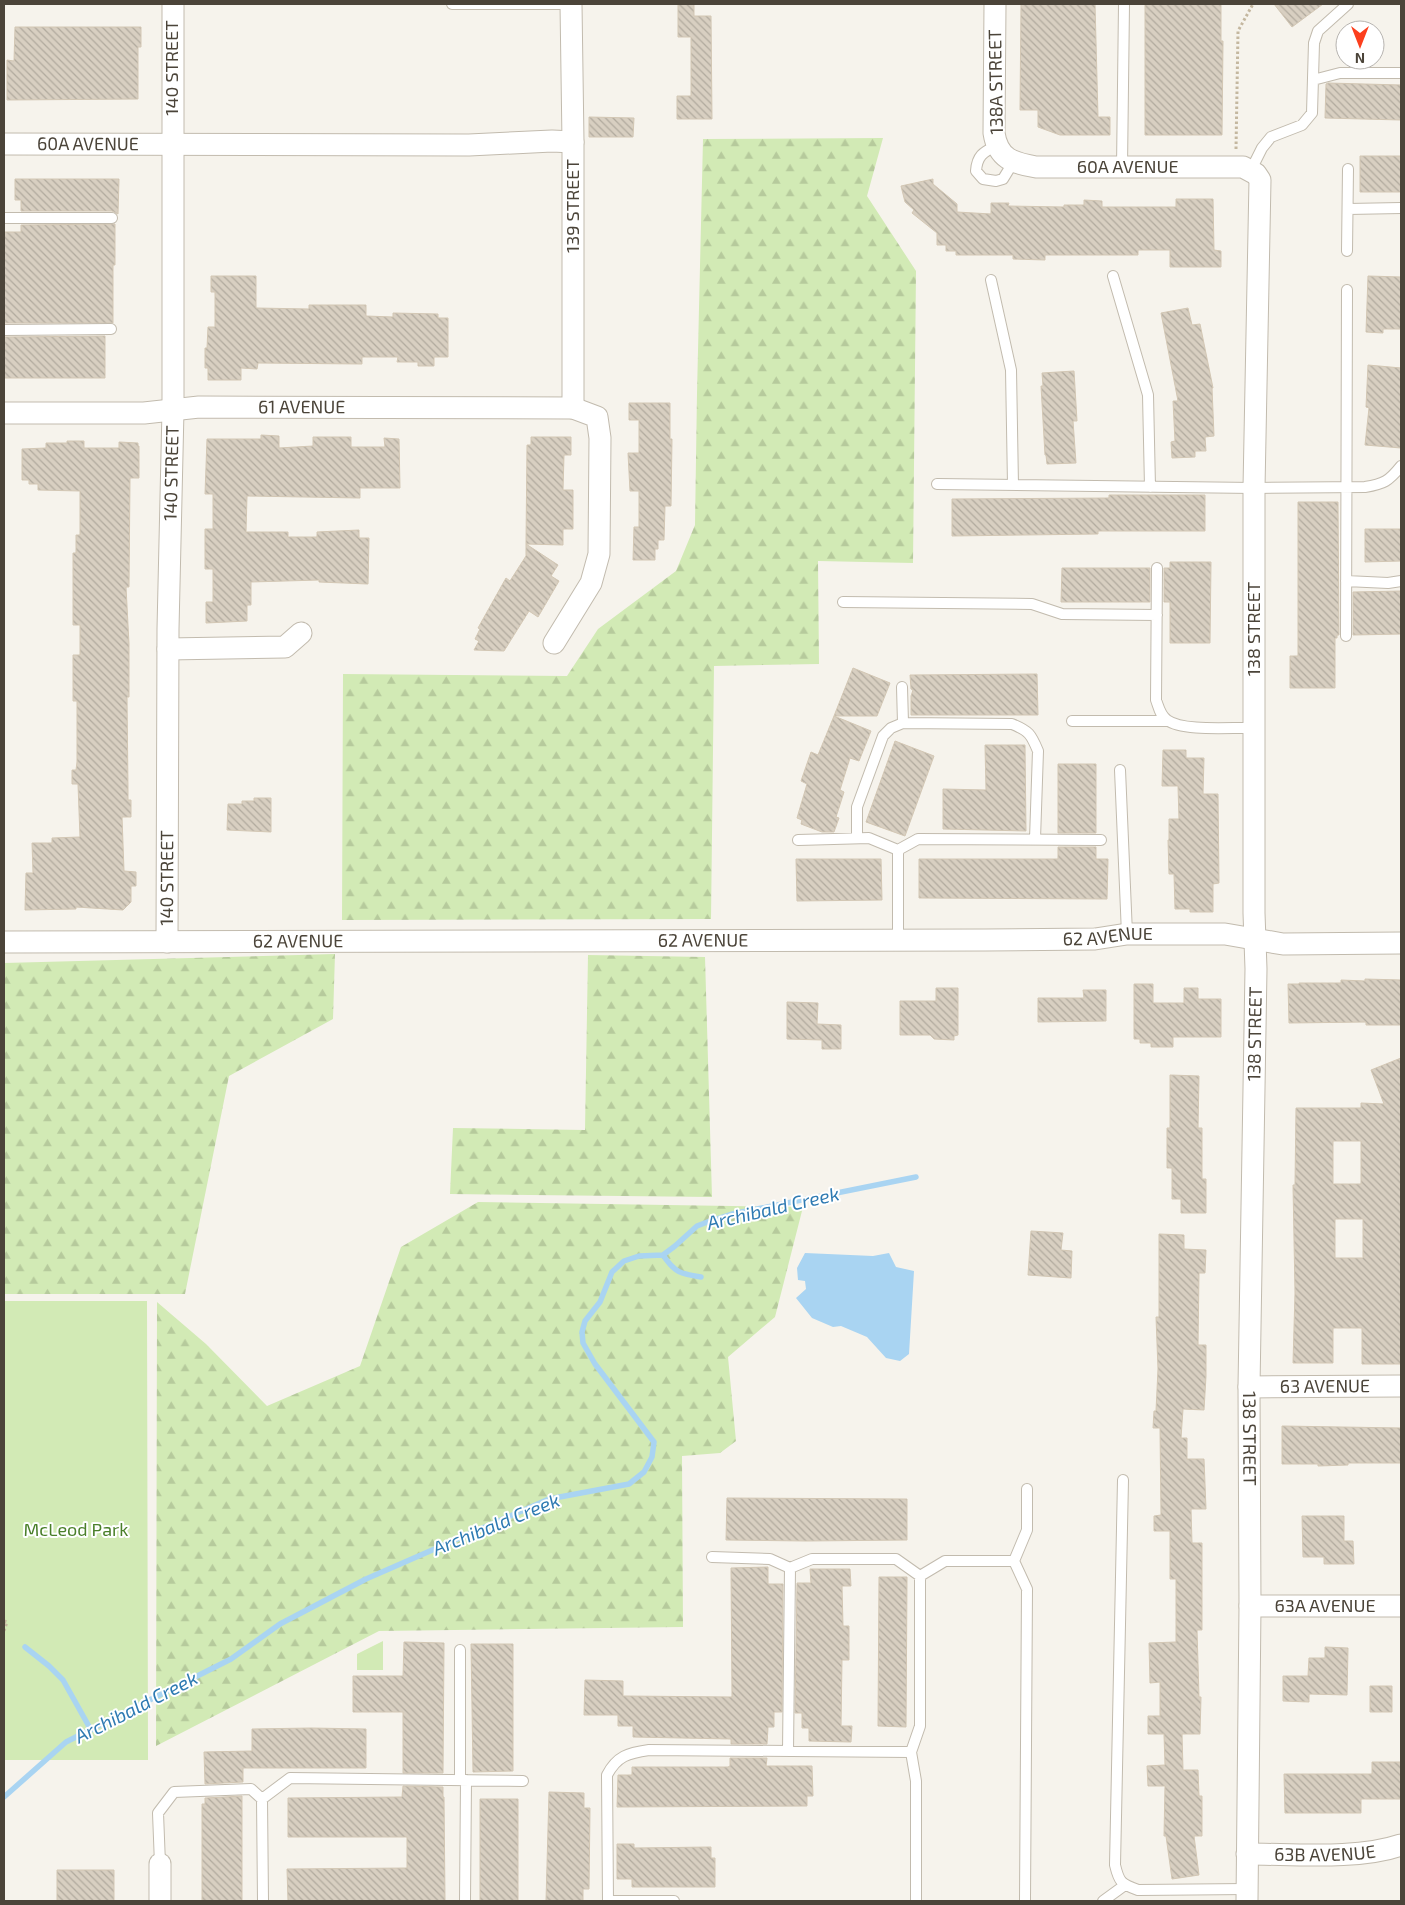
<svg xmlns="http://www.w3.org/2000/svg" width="1405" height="1905" viewBox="0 0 1405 1905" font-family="'Exo 2',sans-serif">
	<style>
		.forest { fill: url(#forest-firs) }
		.park { fill: #d2eab5 }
		.water { fill: #a9d4f2 }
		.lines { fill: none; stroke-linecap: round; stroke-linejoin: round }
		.stream { stroke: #a9d4f2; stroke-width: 5.5 }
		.building { fill: url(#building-back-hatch); stroke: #d3c7b4; fill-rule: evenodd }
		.service-casing { stroke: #c2bbae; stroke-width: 12 }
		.minor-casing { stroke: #c2bbae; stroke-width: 23 }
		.path { stroke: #c4b79f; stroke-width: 3; stroke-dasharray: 2.5 2.5; stroke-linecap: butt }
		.service { stroke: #fff; stroke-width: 10 }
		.minor { stroke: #fff; stroke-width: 21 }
		.labels { text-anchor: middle; stroke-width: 4; stroke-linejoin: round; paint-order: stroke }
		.street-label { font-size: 18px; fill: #4b4439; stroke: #fff }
		.park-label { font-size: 18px; fill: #4a7f2a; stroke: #fff }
		.water-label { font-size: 19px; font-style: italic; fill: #2e7ab2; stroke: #fff }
	</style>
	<defs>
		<pattern id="forest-firs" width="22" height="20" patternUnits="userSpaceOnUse" patternTransform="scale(1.25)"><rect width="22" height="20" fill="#d2eab5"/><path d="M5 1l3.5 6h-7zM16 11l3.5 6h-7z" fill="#b6ca9c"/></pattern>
		<pattern id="building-back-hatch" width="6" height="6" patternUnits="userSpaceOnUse" patternTransform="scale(1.25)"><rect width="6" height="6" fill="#d8cfc1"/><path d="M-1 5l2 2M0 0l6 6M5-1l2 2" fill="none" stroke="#b1aa9e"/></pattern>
	</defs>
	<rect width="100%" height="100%" fill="#f6f3ec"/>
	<path class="forest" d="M883,138L867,196L916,271L913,563L818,561L819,664L714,666L711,919L342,920L343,674L567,676L598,629L676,571L695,525L697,393L703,139Z
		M335,954L333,1019L229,1076L185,1294H4V963Z
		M588,955L705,957L712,1197L450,1194L453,1128L585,1130Z
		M478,1202L803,1207L775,1317L728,1357L736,1441L720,1453L682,1456L683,1627L379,1631L156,1746L157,1302L206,1344L267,1406L360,1366L401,1247Z"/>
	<path class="park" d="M4,1301H147L148,1760H4Z
		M383,1641V1670H357V1654Z"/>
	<path class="water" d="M805,1253L873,1256L889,1253L896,1267L914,1271L909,1354L900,1361L886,1358L867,1337L841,1326L833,1327L812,1318L796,1298L806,1289L805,1281L798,1280L797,1268Z"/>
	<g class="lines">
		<path class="stream" d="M663,1255C675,1273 681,1274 701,1277
			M25,1647L49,1666L63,1680L91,1730
			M4,1797L66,1742L231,1659L280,1624L366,1579L549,1499L629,1484L644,1472L652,1457L654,1442L595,1364L583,1343L582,1332L585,1321L600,1302L612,1272L624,1261L639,1256L663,1255L675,1246L697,1226L710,1221L732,1214L916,1177"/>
	</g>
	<path class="building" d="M678,4H694V16H711L712,119H677V96H691V37H678Z
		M1021,4H1095L1098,117H1110V135H1060L1038,127V110H1020Z
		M1145,4H1221V41H1223L1222,135H1145Z
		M1274,4H1323L1292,27Z
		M15,27H141V47H138V99L7,100V60L14,61Z
		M1328,83L1401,85V120L1325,118L1326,84Z
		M589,117L634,118L633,137H589Z
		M1360,156H1401V192H1360Z
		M15,179H119L118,214L112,211H21V200H15Z
		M933,179V184L957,204V212L991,214V203H1009L1008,206L1064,207V205H1084V200L1102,201V207H1176V199H1213L1214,250L1221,251V267H1170V250H1138V255H1045V260L1013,259V255H956V251H946V245H937V233L912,213L914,210L905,202L901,186Z
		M115,224V265H113V323H4V232H21V225Z
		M211,276H256V308L309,309V305H366V316L393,317V313L438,314V318H448V357H434V366H418V362H397L398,357H362V364L258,363L257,369L241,368V380H208V368H205V348H207L208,327H215V292H211Z
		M1368,276L1401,277V329H1383V333L1366,332Z
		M1188,308L1192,325L1200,324L1213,388H1212L1214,436L1205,437L1206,451H1195V457L1172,458L1171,442L1175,441L1173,401H1178L1161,313Z
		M105,336V378H4V337Z
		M1368,365L1401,368V448L1365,445L1369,408L1366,407Z
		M1074,371L1077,421H1073L1076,463L1047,464L1046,455H1045L1041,386H1043L1042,373Z
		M629,403H670V439H672L671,506H665L664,540H658V549H655V560H633L634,527H639V491H630L628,453H639V420H629Z
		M261,435L279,436V448L313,446V437H351V447H385L384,438L399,439L400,488H360V498L247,496L246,532H288V537H317V532L359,530V538H369L368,584L319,582V580L251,582V605H247V621L206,623V602H213V569H205V529H213V494H205L207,439H261Z
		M531,437H571V455H564L563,490H573V529H563V545L526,544L527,445H531Z
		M67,441H84V448H119V442L138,443V446H139V478H130L129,587H126L129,644V697H127L128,789V800H131V817H122L124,871L136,872V886H131V902L123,910L76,907V909L25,910L26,873H33L32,843H52V838L80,837L78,784H72V770H76L77,762V701H73V655H80V625H73V553H76V535H80V491L38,490V484H29V480H22V449L46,448V443H67Z
		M1109,495H1205V531H1098V534L952,536V499L1109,498Z
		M1298,502H1338L1339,635H1337V638H1335V688H1290V656H1298Z
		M1365,529H1401V561L1365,562Z
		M526,544L558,565L551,576L559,581L538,617L529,611L504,651L474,650L479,641L475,639L480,629L478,628L506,578L510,581L526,556Z
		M1170,562H1211L1210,643H1170V602H1164V568H1170Z
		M1062,568H1150V602H1061Z
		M1401,591V634L1353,635V592Z
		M853,668L890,683L877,716H834Z
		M1037,674L1038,715H911V696L913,690L911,689L910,675Z
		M834,716L871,731L859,761L850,758L840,790L844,792L836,817L839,818L834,832H822L801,824L802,820L797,818L807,784L801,781L811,752L818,755Z
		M895,741L934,756L905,836L866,822Z
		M985,745H1025L1026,831L943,829V789L986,790Z
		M1163,750H1186V758H1204L1203,794H1218L1219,883L1213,884V912H1190V909H1175L1174,874H1169L1168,840H1169V819H1179L1178,786H1162Z
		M1058,764H1096V833H1058Z
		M254,798H271V832L227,830L228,804H242V801H254Z
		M1058,847H1096V859H1108L1107,899L919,898V859H1058Z
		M796,859H881L882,900L797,901Z
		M1365,979L1401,980V1025H1366V1022L1289,1023L1288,984H1299V983H1341V980L1365,981Z
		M1134,984H1153V1003H1184V988H1198V999H1221V1037H1173V1047H1151V1043H1140V1039H1134Z
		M936,988H958V1035L954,1036V1040L934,1039L930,1035H900V1001H936Z
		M1083,990H1106V1021L1038,1022V998H1084Z
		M787,1002L818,1003L817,1024L841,1025V1049H822V1040L787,1039Z
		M1401,1058V1364H1362V1328H1333V1363H1293L1295,1293L1293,1185H1295L1296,1108H1361V1103L1384,1104L1371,1070ZM1333,1141H1361V1184H1333ZM1335,1219H1363V1258H1335Z
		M1170,1075L1199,1076L1198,1128H1202V1179H1206V1213H1181V1199H1172V1168H1167V1128H1170Z
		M1031,1231L1063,1233L1061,1250L1072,1251L1071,1278L1028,1275Z
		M1159,1234L1184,1235V1249L1206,1250L1205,1273H1199L1198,1345H1206V1376L1204,1410L1183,1409L1181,1438H1187V1459H1204L1206,1509H1191L1192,1543H1202V1630H1197L1199,1697H1201L1200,1734H1182L1183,1770H1198L1199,1796H1202V1836H1194L1199,1875L1172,1879L1166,1836H1164L1165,1786H1148L1147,1766L1165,1765L1164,1734H1148V1716H1160V1682L1150,1683L1149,1643L1176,1642V1579H1170V1531H1154V1516L1161,1515L1160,1428H1153L1154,1411H1156L1158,1369L1156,1317H1159Z
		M1282,1426L1401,1428V1463H1348V1465L1318,1466V1464H1282Z
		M727,1498L907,1499V1540L806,1541L726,1540Z
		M1302,1516H1344V1541H1353L1354,1564H1324V1557H1303Z
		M768,1567V1584H783L782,1712H774V1727H768L767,1744H731V1739L633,1737V1726H618V1715H584L585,1680L623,1681V1696L732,1697L731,1568Z
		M810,1569H850L851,1586H842L843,1626H849V1660H842L841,1726H852L851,1742L809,1741V1728H802V1713H795L797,1583H811Z
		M879,1577H907L906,1727L878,1726Z
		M404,1642L444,1643L443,1773H403V1712H353V1676H403Z
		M471,1644H513V1771L473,1772Z
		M1325,1647L1348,1648L1347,1695L1309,1694V1702L1283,1701V1676H1308L1309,1658H1325Z
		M1370,1686H1392V1712H1370Z
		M311,1728L366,1729V1768H243V1782L205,1784L204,1752L252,1751V1729Z
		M730,1758H767L766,1766H812L813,1796H807V1806L617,1807L618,1775H632V1767H728L730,1766Z
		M1372,1762H1401V1799H1361V1813H1285L1284,1774H1372Z
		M403,1786L443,1787V1797H444L445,1901H288L287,1869L407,1868V1837H288V1798L402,1797Z
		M549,1792L584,1793V1808H590L589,1889H583V1901H546Z
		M242,1796V1901H202V1804H205V1798Z
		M480,1799H518V1901H480Z
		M617,1844H634V1848L711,1847V1858H715V1887H632V1879H617Z
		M57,1870H114V1901H57Z"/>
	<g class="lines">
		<g class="service-casing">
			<path id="service" d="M452,4H571
				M1313,80L1340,73H1401
				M996,146C983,152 977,156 976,171L983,179L996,181L1003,179L1014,161
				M1122,167L1124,4
				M1251,170L1262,148L1271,137L1302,125L1312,113L1314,43L1318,31L1348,4
				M1348,209L1401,208
				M4,218H112
				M1347,251L1348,169
				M1113,276L1148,395L1150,487
				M991,280L1011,370L1013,485
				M4,330L111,329
				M937,484L1254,488L1365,487C1384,484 1389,481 1401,466
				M1157,568L1156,700C1159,708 1160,715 1167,720C1183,732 1233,727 1254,728
				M1346,581L1388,583L1401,581
				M843,602L1032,604L1062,614L1157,615
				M1346,636L1347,290
				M902,687L903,723
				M1072,721H1168
				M1120,770L1127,934
				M857,838V807L883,736L891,728L903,723L1012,724C1029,731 1031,734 1038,751L1035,839
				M798,840L869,838L898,850
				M898,940V850L918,839L1101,840
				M1123,1480L1115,1865C1119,1882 1121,1884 1138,1890L1247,1889
				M712,1557L770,1559L790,1568L812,1559H896L920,1576L945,1561H1014
				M788,1751L790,1568
				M460,1780V1650
				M262,1799L290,1778L523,1781
				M160,1864L158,1813L174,1792L251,1789L262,1799L263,1901
				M465,1901L466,1780
				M674,1901H608L607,1775C617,1756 628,1753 649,1750L911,1752
				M916,1901V1781L911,1752L920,1726V1576
				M1025,1901L1027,1589L1014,1561L1027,1530V1489
				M1103,1901L1125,1885"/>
		</g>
		<g class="minor-casing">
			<g id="minor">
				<path d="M571,4L573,142V408"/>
				<path id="s1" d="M995,4L994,133C998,159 1013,163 1036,167H1243L1256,174L1260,180L1254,488V913L1256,969L1249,1387L1250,1606L1247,1901"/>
				<path id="s2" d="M4,144L469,145L552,141L573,142"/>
				<path id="s3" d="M4,413H144L199,407L573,408L597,417L600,438L599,554L591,583L554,643"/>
				<path d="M168,649L285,647L301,633"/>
				<path id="s4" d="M4,942L985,940L1095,939L1127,934H1225L1283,944L1401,943"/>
				<path id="s5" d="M167,942L168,629L173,410V4"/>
				<path id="s6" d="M1249,1387L1401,1386"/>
				<path id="s7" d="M1250,1606H1401"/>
				<path id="s8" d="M1247,1854C1295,1854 1357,1860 1401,1845"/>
				<path d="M160,1864V1901"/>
			</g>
		</g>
		<path class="path" d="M1236,149L1238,31L1253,4
			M4,1621L7,1622L4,1631"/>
		<use href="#service" class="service"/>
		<use href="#minor" class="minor"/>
	</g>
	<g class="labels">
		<g class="street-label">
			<text transform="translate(172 68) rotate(-90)" y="6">140 STREET</text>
			<text transform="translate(996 82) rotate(-91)" y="6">138A STREET</text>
			<text dy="6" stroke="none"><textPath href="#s2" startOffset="84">60A AVENUE</textPath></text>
			<text dy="6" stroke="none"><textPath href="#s1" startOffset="280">60A AVENUE</textPath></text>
			<text transform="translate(573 206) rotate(-90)" y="6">139 STREET</text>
			<text dy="6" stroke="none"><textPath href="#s3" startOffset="298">61 AVENUE</textPath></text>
			<text dy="6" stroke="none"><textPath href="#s5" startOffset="469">140 STREET</textPath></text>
			<text transform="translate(1254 629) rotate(-90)" y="6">138 STREET</text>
			<text dy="6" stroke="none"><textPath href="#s5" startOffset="64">140 STREET</textPath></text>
			<text dy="6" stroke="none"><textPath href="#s4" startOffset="1104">62 AVENUE</textPath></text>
			<text dy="6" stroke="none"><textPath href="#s4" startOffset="699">62 AVENUE</textPath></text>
			<text dy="6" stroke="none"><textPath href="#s4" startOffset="294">62 AVENUE</textPath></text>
			<text transform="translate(1255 1034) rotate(-89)" y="6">138 STREET</text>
			<text dy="6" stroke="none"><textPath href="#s6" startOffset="76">63 AVENUE</textPath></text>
			<text dy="6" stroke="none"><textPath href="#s1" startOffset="1676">138 STREET</textPath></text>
			<text dy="6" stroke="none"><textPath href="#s7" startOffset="75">63A AVENUE</textPath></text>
			<text dy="6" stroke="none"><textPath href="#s8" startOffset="78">63B AVENUE</textPath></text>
		</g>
		<g class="park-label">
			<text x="76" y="1536">McLeod Park</text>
		</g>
		<g class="water-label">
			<text transform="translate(773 1208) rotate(-13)" y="7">Archibald Creek</text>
			<text transform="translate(496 1524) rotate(-22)" y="7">Archibald Creek</text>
			<text transform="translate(136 1707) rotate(-27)" y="7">Archibald Creek</text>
		</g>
	</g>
	<rect width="1405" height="1905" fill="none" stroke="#4b4439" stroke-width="10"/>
	<g transform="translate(1360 45) rotate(180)"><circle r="24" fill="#ffffff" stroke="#b7b4b0"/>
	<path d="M0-4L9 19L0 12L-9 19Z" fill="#fc3f1d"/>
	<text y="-8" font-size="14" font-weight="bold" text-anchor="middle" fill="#4b4439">N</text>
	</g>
</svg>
